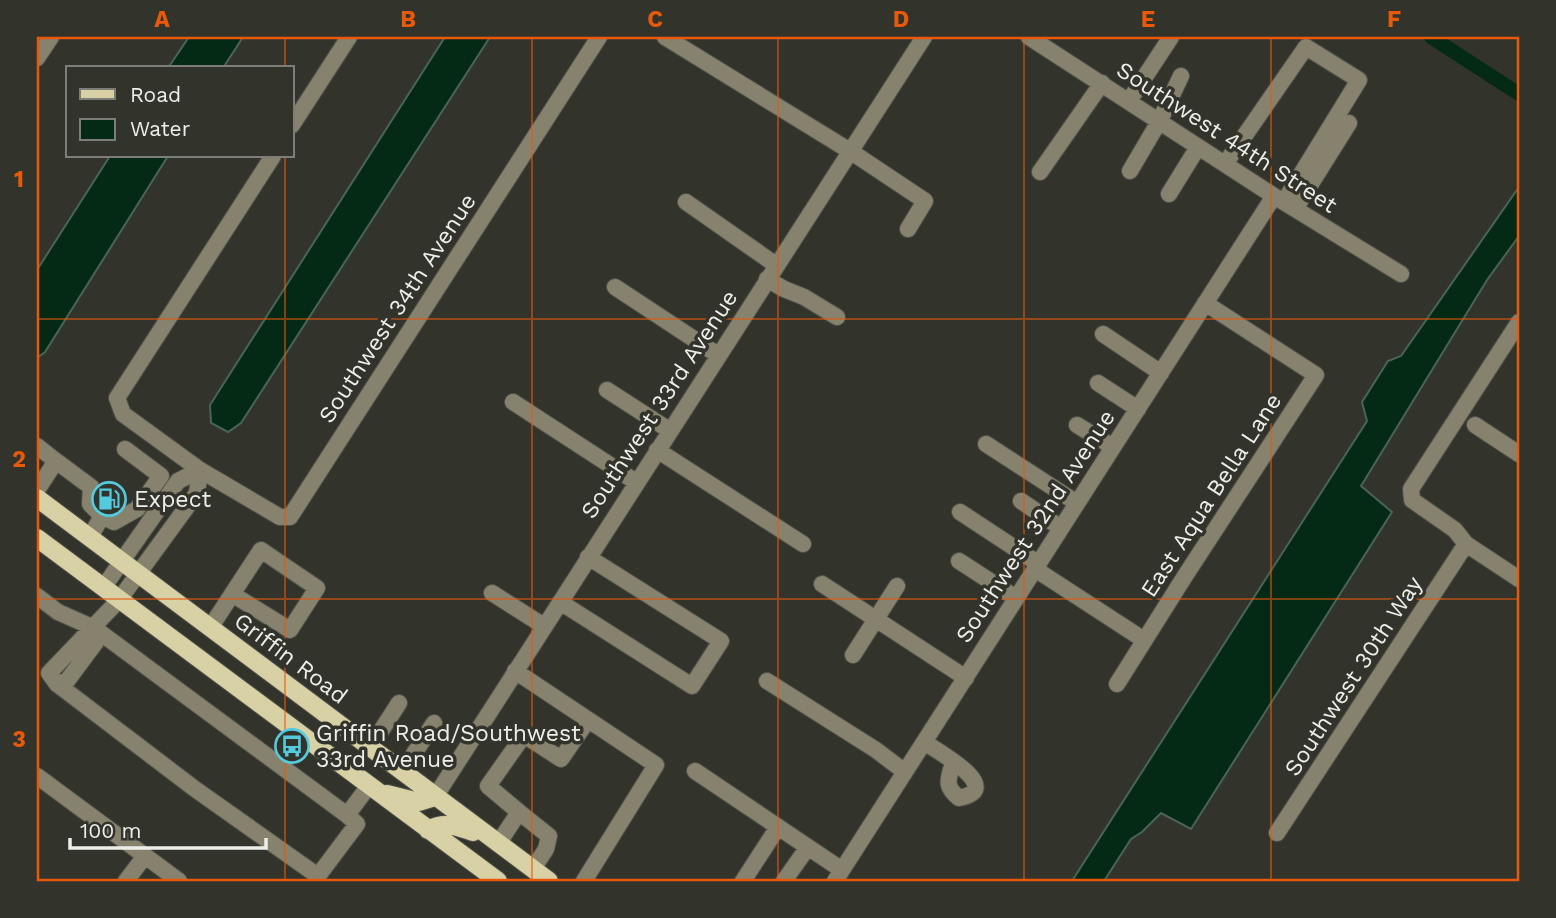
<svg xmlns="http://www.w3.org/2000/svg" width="1556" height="918" viewBox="0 0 1556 918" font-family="'Work Sans',sans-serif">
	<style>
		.water { fill: #042915; stroke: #4a6455; stroke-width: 2 }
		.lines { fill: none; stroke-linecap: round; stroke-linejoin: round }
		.canal { stroke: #042915; stroke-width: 14 }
		.minor-casing { stroke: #50524a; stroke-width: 18 }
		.major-casing { stroke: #50524a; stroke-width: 20 }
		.minor { stroke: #86826d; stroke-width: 16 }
		.major { stroke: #d8d1a5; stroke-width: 18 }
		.grid { fill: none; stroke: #e8590c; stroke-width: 2; stroke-opacity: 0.55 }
		.labels { text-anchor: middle; stroke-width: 7; stroke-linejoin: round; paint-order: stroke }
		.street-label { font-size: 23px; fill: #edeee9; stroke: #32342c }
		.poi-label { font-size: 23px; fill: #edeee9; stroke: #32342c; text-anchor: start }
		.neatline { fill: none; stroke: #e8590c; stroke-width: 2.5 }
		.grid-label { font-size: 23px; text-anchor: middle; font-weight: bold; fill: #e8590c }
	</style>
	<rect width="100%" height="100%" fill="#32342c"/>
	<path class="water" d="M189,37H243L223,68H168Z
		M445,37H490L241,423L228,432L211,423L210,405Z
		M110,156H168L45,352L37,358V270Z
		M1519,187V236L1487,280L1361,486L1392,512L1191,829L1161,813L1142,832L1131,839L1104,881H1072L1367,421L1362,402L1388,361L1401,356Z"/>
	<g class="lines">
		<path class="canal" d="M1431,37L1519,94"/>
		<g class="minor-casing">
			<path id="minor" d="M665,37L850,151L925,201L908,229
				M1029,37L1274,196L1401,274
				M37,58L51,37
				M1129,101L1171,37
				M292,125L349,37
				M273,156L117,398L123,414L200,470L280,517H290L599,37
				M1225,164L1306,47L1359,80L1284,202
				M1130,171L1160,120L1181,76
				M1040,172L1102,83
				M1169,194L1198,147
				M686,202L776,265
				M1295,209L1349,123
				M767,279L784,289L804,297L837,317
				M615,287L718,355
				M1519,322L1411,489L1412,500L1455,530L1466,544L1519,579
				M1103,334L1161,373
				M1098,383L1138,409
				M607,390L669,430
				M513,402L636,482
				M1077,425L1113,447
				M1475,425L1519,454
				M986,444L1077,503
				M37,446L56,461
				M657,450L803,544
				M37,490L56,461L91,487L90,504L102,516L90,537
				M1021,501L1061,528
				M960,512L1039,564
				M102,516L114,522L137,509L161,476L125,449
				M959,561L1016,598
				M1035,569L1144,640
				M822,584L966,678
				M103,588L178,481L200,470
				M492,593L544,626
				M37,596L58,612L94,628L347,815
				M560,602L692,686L721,641L588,557
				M94,628L96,642L67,681L57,684L49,673L119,600L197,493L200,470
				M210,628C227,602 244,576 261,550L317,588L290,630L232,594
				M853,655L897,586
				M515,671L656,765L584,881
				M767,681L876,750L905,772
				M57,684L195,789L318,876L357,824L347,815L368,787
				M1117,684L1185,576L1316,375L1205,303
				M924,742C937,751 1007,789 959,798C943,785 949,779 953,762
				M370,748L399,703
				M695,771L842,870
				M402,772L434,723
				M37,776L179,881
				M435,797L924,37
				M519,812L549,836L546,849L533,869
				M1277,833L1466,544
				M498,844L519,812L488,786L524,735L561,759L588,720
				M126,881L145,856
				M743,881L778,827
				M784,881L808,847
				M835,881L1274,196"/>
		</g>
		<g class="major-casing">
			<path id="major" d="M37,498L549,881
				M37,538L498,881
				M387,794L419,802L435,797
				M428,830C445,821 455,826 473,832"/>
		</g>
		<use href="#minor" class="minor"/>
		<use href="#major" class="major"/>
	</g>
	<path class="grid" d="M285,37V68M532,37V881M778,37V881M1024,37V881M1271,37V881M285,156V881M37,319H1519M37,599H1519"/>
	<defs>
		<g id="fuel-ring" transform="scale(1.75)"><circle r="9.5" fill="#32342c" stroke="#55cade" stroke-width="1.5"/><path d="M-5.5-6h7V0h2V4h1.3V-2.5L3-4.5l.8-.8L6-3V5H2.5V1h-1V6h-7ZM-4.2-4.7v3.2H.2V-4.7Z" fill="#55cade"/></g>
		<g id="bus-ring" transform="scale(1.75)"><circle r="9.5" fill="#32342c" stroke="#55cade" stroke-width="1.5"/><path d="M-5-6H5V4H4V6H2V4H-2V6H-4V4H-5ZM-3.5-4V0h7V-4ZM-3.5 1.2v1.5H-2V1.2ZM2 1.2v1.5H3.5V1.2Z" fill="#55cade"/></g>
	</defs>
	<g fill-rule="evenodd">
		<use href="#fuel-ring" x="109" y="499"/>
		<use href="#bus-ring" x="292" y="746"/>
	</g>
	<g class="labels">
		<g class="street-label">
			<text transform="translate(1227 137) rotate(33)" y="8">Southwest 44th Street</text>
			<text transform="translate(397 308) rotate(-57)" y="8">Southwest 34th Avenue</text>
			<text transform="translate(659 404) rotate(-57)" y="8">Southwest 33rd Avenue</text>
			<text transform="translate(1211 495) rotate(-57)" y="8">East Aqua Bella Lane</text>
			<text transform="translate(1035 526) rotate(-57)" y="8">Southwest 32nd Avenue</text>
			<text transform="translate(291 658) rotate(37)" y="8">Griffin Road</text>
			<text transform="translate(1353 676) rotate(-57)" y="8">Southwest 30th Way</text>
		</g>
		<g class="poi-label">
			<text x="134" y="507">Expect</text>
			<text x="316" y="741">Griffin Road/Southwest<tspan x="316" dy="26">33rd Avenue</tspan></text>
		</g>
	</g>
	<rect width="1556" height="918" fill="none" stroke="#32342c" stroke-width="77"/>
	<rect x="66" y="66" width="228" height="91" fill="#32342c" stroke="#7d7e78" stroke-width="2"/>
	<rect x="80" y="89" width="35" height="10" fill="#d8d1a5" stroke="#7d7e78" stroke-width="2"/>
	<text x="130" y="102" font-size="21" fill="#edeee9">Road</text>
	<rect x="80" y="119" width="35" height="21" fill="#042915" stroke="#7d7e78" stroke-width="2"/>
	<text x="130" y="136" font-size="21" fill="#edeee9">Water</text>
	<path d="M70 838v10h196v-10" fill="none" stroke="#edeee9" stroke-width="3.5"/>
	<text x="80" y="838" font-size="21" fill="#edeee9" stroke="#32342c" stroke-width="5" paint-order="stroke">100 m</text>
	<rect x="38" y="38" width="1480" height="842" class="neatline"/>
	<g class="grid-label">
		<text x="162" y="27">A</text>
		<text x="408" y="27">B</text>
		<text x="655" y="27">C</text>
		<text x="901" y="27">D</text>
		<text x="1148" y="27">E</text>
		<text x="1394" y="27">F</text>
		<text x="19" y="187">1</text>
		<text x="19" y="467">2</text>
		<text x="19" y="747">3</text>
	</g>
</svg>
